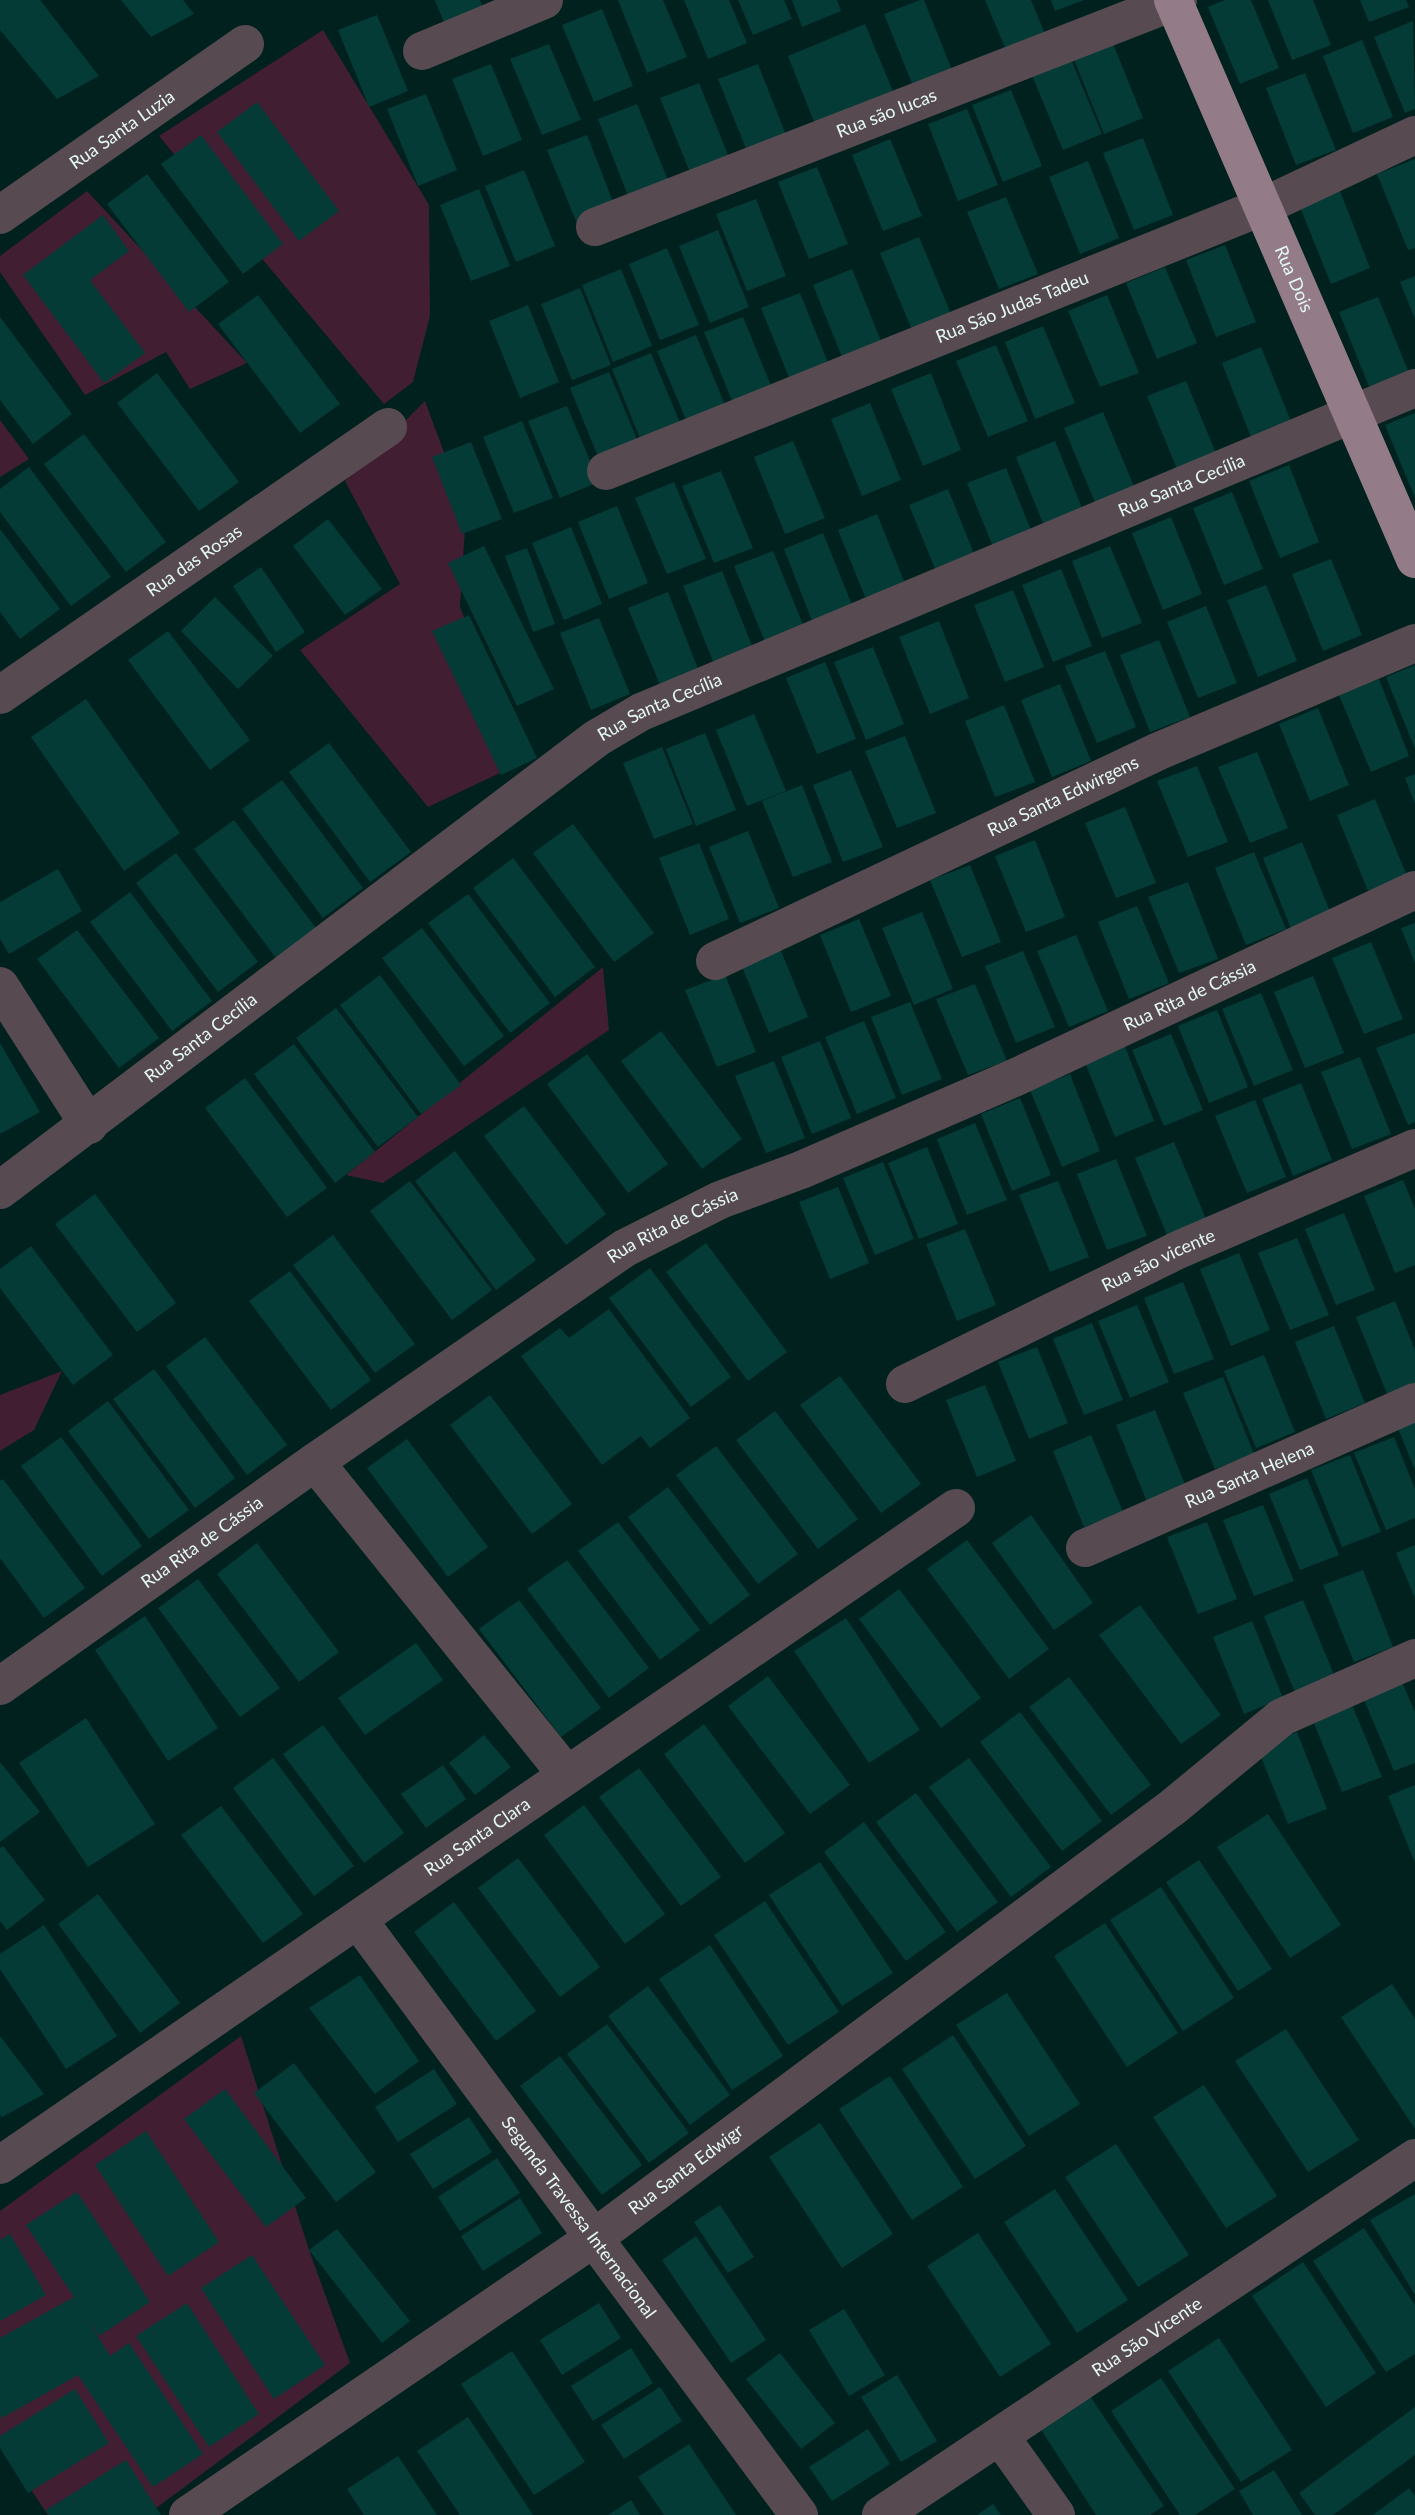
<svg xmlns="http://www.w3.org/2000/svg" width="1415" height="2515" viewBox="0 0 1415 2515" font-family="Lato,sans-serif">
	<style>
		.green { fill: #421e33 }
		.building { fill: #043b37 }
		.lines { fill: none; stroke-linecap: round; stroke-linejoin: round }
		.minor { stroke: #574b51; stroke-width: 38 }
		.major { stroke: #947b88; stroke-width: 38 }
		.labels { text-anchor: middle; stroke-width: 5; stroke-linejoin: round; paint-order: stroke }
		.street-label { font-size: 18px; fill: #e4f8f5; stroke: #00211e }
	</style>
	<rect width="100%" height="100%" fill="#00211e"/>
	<path class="green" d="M323,30L429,205L430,316L413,382L384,404L159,136Z
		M87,191L247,363L190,389L166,352L85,395L0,272V256Z
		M425,401L466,512L460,607L521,763L428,807L300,650L400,584L345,481Z
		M0,420L29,459L0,477Z
		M603,967L609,1030L383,1183L346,1175Z
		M62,1371L34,1430L0,1451V1395Z
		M241,2036L309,2250L350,2363L147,2515H48L0,2444V2211Z"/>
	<path class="building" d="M0,0H40L99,76L57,99L0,30Z
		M121,0H183L194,14L151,37Z
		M435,0H480L487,17L448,33Z
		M618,0H663L687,57L647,73Z
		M684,0H729L747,43L708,59Z
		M738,0H784L792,19L753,35Z
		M792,0H837L841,11L802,27Z
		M920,0H924L954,75L915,91L884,14Z
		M985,0H1031L1045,34L1006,50Z
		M1051,0H1084L1055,11Z
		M1225,0H1251L1279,68L1240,84L1208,7Z
		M1268,0H1313L1331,45L1292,60Z
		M1360,0H1406L1409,7L1369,22Z
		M602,9L633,86L594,102L562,25Z
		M377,15L408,91L369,107L338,30Z
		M1413,21L1415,109L1405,113L1374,37Z
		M865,24L897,101L818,132L788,56Z
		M1362,40L1393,117L1353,133L1323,56Z
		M1112,41L1143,118L1104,134L1073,57Z
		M549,44L581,120L542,135L510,59Z
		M1070,57L1102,134L1063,150L1031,73Z
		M491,64L522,140L483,156L452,79Z
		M758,64L788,140L749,156L718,79Z
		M1305,73L1336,150L1296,165L1266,88Z
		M699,83L730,160L691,175L660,98Z
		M1011,90L1042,166L1003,182L972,105Z
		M426,94L457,170L418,186L387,109Z
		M257,102L339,211L299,241L217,132Z
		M637,104L668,180L628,196L598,119Z
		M967,109L998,185L958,201L928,124Z
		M201,135L283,244L243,274L161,164Z
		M587,135L617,212L578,226L547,150Z
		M1143,138L1173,215L1134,230L1103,153Z
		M890,139L922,216L883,231L852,155Z
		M1415,159V248L1408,250L1377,174Z
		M1088,161L1119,238L1080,254L1049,177Z
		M817,167L848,244L809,259L778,182Z
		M524,170L555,246L516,262L485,186Z
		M147,174L229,282L189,312L107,204Z
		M479,189L510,266L471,281L440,205Z
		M1340,191L1370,268L1331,284L1300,207Z
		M1006,197L1038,274L999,289L967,212Z
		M756,199L786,276L747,291L716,214Z
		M103,215L129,251L90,280L145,353L104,383L23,275Z
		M718,230L749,307L710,323L679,246Z
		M919,237L951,314L912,330L880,253Z
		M1225,245L1256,322L1216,337L1186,260Z
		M667,248L699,325L660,340L629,264Z
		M1165,267L1197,343L1157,359L1126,283Z
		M621,269L652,346L613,362L582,285Z
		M852,269L883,346L844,362L813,285Z
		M1415,276V319L1400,282Z
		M580,288L611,365L572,380L541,304Z
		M800,293L831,370L792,385L761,308Z
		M258,295L340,404L300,433L218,324Z
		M1107,295L1139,373L1100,387L1068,311Z
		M1378,297L1409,373L1370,389L1339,312Z
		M528,305L559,382L520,398L489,321Z
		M0,317L72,414L33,444L0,400Z
		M743,317L774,393L735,408L704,332Z
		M1043,326L1075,403L1035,419L1005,342Z
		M696,335L728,412L689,427L657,351Z
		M996,345L1028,421L988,437L956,361Z
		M1261,347L1292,424L1252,440L1222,363Z
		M651,353L683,430L643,446L612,369Z
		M609,372L641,449L601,464L570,388Z
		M157,373L239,482L199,511L117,403Z
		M931,373L961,450L923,466L891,389Z
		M1186,381L1218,458L1179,474L1147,396Z
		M870,403L901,480L862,496L831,419Z
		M567,406L599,482L560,498L528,421Z
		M1103,412L1135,489L1096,505L1064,428Z
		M1415,413V498L1385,425Z
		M522,421L553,498L514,513L483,437Z
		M84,434L166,542L126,572L44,464Z
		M793,441L825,518L785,534L754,457Z
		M1055,441L1086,518L1047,533L1016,457Z
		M471,442L502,519L462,534L432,457Z
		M1289,465L1319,542L1280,558L1249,481Z
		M29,467L111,577L71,606L0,512V489Z
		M1006,468L1037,545L998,559L967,483Z
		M721,471L753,548L714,563L682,486Z
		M674,482L706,559L667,574L635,498Z
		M948,489L979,566L940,581L909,505Z
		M1232,492L1263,569L1224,585L1193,508Z
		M617,506L648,583L609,599L578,522Z
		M877,514L908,591L869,607L838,530Z
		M1171,517L1202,594L1163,610L1132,533Z
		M328,519L382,589L345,615L293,546Z
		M571,527L602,604L564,620L532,543Z
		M0,529L60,609L20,639L0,612Z
		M823,533L854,610L814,626L784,549Z
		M484,546L554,689L517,706L448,563Z
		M1110,546L1142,623L1102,638L1072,561Z
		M527,548L555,624L533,632L505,556Z
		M773,551L804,627L765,642L734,566Z
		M1331,559L1362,635L1323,651L1292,574Z
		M261,567L305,632L276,652L233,586Z
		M1061,569L1092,646L1053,662L1022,585Z
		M722,571L753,648L714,664L683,586Z
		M1266,585L1297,661L1258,677L1227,600Z
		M1013,590L1044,667L1005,682L974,605Z
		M668,592L698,669L660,685L628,608Z
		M215,597L273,656L238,689L181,631Z
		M1206,606L1237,683L1198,698L1167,622Z
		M469,615L537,758L501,775L432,631Z
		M599,618L630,694L591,710L560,633Z
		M939,621L969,698L930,714L899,637Z
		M168,631L250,740L210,770L128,660Z
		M1159,640L1190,717L1150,732L1120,655Z
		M873,647L904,724L866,740L834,662Z
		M1105,651L1136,727L1097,743L1065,666Z
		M825,662L856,739L817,754L786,678Z
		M1415,665V749L1386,677Z
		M1379,679L1409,756L1371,772L1339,695Z
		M1060,684L1091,761L1052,777L1021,700Z
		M86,699L180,833L124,871L31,737Z
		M1004,705L1035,782L995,797L965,721Z
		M1318,708L1349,785L1310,801L1279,724Z
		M754,714L786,791L747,806L716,730Z
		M705,733L736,810L696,826L666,749Z
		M905,736L936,813L897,828L865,751Z
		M329,743L411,852L370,882L289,772Z
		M662,747L693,824L654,839L623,763Z
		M1257,752L1288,828L1250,843L1218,767Z
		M1197,766L1228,842L1188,857L1157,781Z
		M851,770L883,847L843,862L813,785Z
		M1415,774V804L1405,778Z
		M282,780L363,888L323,918L242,809Z
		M802,785L832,862L793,877L762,801Z
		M1375,799L1407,876L1368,891L1337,815Z
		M1125,807L1156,883L1116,898L1085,823Z
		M234,820L316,928L276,958L194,849Z
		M573,824L654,933L614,962L533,853Z
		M748,831L779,908L740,923L709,847Z
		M1035,840L1065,917L1026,932L995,856Z
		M1302,842L1333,919L1293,934L1263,858Z
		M699,843L729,919L690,935L659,858Z
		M1254,852L1286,929L1246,945L1215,868Z
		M176,853L258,962L218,992L136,883Z
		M513,858L595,967L555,997L473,888Z
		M970,865L1001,942L962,957L930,880Z
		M58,869L82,911L9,954L0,939V902Z
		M1188,882L1218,959L1179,973L1148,897Z
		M130,892L212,1001L172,1031L90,922Z
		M468,894L550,1003L510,1033L428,923Z
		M1137,906L1169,983L1129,999L1098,922Z
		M922,912L953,989L914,1005L882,928Z
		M859,919L891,996L851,1012L820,935Z
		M1415,923V963L1401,928Z
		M422,928L504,1036L464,1066L382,958Z
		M77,930L159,1038L119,1068L37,959Z
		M1076,935L1108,1011L1069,1027L1037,951Z
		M777,941L808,1017L769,1033L738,957Z
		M1371,942L1403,1019L1364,1034L1332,958Z
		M1023,951L1055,1027L1016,1043L985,966Z
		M380,975L461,1085L421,1114L340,1005Z
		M725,975L756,1052L717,1067L685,990Z
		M1313,976L1344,1053L1305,1068L1274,992Z
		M975,984L1007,1061L968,1075L936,999Z
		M1261,993L1293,1070L1254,1086L1222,1009Z
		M910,1002L942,1079L902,1095L871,1017Z
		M336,1008L418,1117L378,1147L296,1038Z
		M1217,1010L1248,1087L1209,1103L1178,1026Z
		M864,1021L896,1098L857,1114L825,1037Z
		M661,1031L742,1139L702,1169L621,1061Z
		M1415,1033V1122L1408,1125L1376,1048Z
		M1171,1034L1203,1110L1164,1126L1132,1050Z
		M820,1041L851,1118L812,1134L781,1057Z
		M0,1043L40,1112L0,1134Z
		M294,1044L375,1152L335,1183L254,1074Z
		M1124,1044L1154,1121L1115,1137L1084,1060Z
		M587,1054L668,1164L628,1193L547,1084Z
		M1360,1057L1391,1134L1352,1149L1321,1072Z
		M774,1061L805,1138L766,1153L735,1076Z
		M1070,1074L1100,1151L1062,1167L1030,1090Z
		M245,1078L327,1188L287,1217L205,1108Z
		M1301,1083L1332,1160L1293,1176L1262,1099Z
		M1020,1098L1051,1175L1012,1191L981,1114Z
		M1255,1100L1286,1177L1247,1193L1215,1116Z
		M524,1106L606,1214L566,1245L484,1136Z
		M975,1123L1007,1200L967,1215L937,1139Z
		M1174,1142L1206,1219L1167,1235L1135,1158Z
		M927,1147L958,1224L919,1239L888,1163Z
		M455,1151L536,1260L496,1290L415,1181Z
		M1116,1159L1147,1236L1107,1250L1077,1174Z
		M883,1162L914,1239L875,1255L843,1178Z
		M1403,1180L1415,1209V1265L1395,1273L1364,1196Z
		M410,1181L492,1290L452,1320L370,1211Z
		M1058,1181L1089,1257L1050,1272L1019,1195Z
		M838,1187L869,1263L830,1279L799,1202Z
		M95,1194L176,1303L137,1332L55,1224Z
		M1344,1213L1375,1290L1336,1305L1305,1229Z
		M965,1229L996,1305L957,1321L926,1244Z
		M333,1235L415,1344L375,1373L293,1265Z
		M1297,1238L1329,1315L1290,1330L1258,1253Z
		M706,1243L787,1352L748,1381L666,1272Z
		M31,1246L113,1355L73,1385L0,1288V1269Z
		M1239,1253L1270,1330L1231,1346L1200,1269Z
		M650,1268L731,1377L691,1407L609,1298Z
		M290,1271L371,1380L331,1410L249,1301Z
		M1183,1282L1214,1359L1174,1374L1144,1298Z
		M1395,1301L1415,1350V1383L1387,1394L1356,1317Z
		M1137,1305L1169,1382L1130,1398L1098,1321Z
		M609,1309L690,1418L650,1448L641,1436L602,1465L521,1356L560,1328L569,1338Z
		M1092,1323L1123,1400L1084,1415L1053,1339Z
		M1334,1326L1365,1403L1326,1419L1295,1342Z
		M205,1337L287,1445L247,1475L166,1366Z
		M1037,1347L1068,1423L1029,1439L998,1362Z
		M1264,1355L1295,1432L1256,1448L1224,1371Z
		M154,1369L235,1478L195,1508L113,1399Z
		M840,1376L921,1484L881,1513L800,1405Z
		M1223,1377L1254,1454L1215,1469L1183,1393Z
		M985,1385L1016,1461L977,1477L946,1400Z
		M490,1395L572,1504L532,1534L450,1425Z
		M108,1401L189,1510L149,1539L68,1431Z
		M1155,1410L1186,1487L1147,1502L1116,1425Z
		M775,1411L858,1519L818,1549L736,1440Z
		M1415,1420V1470L1397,1426Z
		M1091,1435L1123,1512L1084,1527L1053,1451Z
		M61,1437L142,1546L102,1576L21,1466Z
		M1394,1437L1415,1489V1518L1386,1530L1354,1453Z
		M407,1439L488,1547L448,1577L367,1468Z
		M716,1446L798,1554L758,1584L676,1475Z
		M1350,1455L1381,1532L1342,1547L1311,1470Z
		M1307,1478L1339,1555L1300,1570L1269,1494Z
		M3,1479L85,1588L44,1618L0,1558V1481Z
		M668,1487L750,1595L710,1625L628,1517Z
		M1263,1505L1294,1581L1254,1596L1223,1520Z
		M1031,1515L1093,1603L1054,1630L992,1543Z
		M618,1522L700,1630L660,1660L578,1551Z
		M1207,1522L1237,1599L1198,1614L1167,1537Z
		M967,1540L1049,1649L1009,1679L927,1569Z
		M257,1543L339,1652L299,1682L217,1574Z
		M1415,1545V1598L1396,1553Z
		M567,1560L649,1668L609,1698L527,1589Z
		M1363,1570L1393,1647L1354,1662L1323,1585Z
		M198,1579L280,1688L240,1717L158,1608Z
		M899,1589L981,1698L941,1728L859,1619Z
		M519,1600L601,1708L561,1737L479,1629Z
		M1303,1600L1335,1677L1295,1693L1264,1616Z
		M1140,1605L1221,1715L1181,1744L1099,1635Z
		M145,1616L218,1728L168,1761L95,1650Z
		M846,1618L920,1730L869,1763L794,1651Z
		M1252,1621L1283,1698L1244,1714L1213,1637Z
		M416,1643L443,1680L365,1735L338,1698Z
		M768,1676L850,1785L810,1814L728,1706Z
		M1069,1677L1151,1785L1111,1815L1029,1707Z
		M1401,1680L1415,1712V1763L1394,1771L1362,1695Z
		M1350,1700L1382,1777L1342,1792L1311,1716Z
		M1020,1712L1102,1821L1062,1851L980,1742Z
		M86,1718L155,1824L88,1867L19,1763Z
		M704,1724L785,1833L745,1863L664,1754Z
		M323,1725L404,1833L364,1863L283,1754Z
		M1297,1732L1327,1809L1288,1824L1257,1747Z
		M484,1735L511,1767L475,1795L449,1763Z
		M273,1758L354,1866L314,1896L233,1788Z
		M969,1758L1051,1867L1011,1897L929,1787Z
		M0,1762L40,1812L0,1842Z
		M443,1765L466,1799L426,1828L401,1794Z
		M639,1768L721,1877L681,1906L599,1797Z
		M1415,1785V1863L1388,1796Z
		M916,1793L998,1902L957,1932L876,1822Z
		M584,1805L665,1914L625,1944L544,1835Z
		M221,1806L303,1914L263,1943L181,1835Z
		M1268,1814L1341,1925L1290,1958L1217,1847Z
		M864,1822L946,1932L906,1961L824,1852Z
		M3,1846L45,1900L7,1930L0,1921V1848Z
		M518,1858L600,1967L560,1997L478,1888Z
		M1199,1860L1272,1969L1238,1991L1166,1882Z
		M820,1862L893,1973L842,2006L769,1895Z
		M1161,1887L1234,1998L1183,2031L1110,1920Z
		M98,1894L180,2003L140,2033L58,1924Z
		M765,1901L839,2012L788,2045L714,1935Z
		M454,1902L536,2011L496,2041L414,1932Z
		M1105,1923L1178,2033L1127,2067L1054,1956Z
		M44,1925L117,2036L66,2069L0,1969V1954Z
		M710,1945L783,2056L732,2090L659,1979Z
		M360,1975L419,2061L375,2094L309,2008Z
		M1392,1984L1415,2019V2129L1341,2017Z
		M648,1986L730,2095L690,2125L608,2016Z
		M1007,1993L1080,2104L1029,2136L956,2025Z
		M607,2024L689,2133L649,2163L567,2054Z
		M1286,2029L1359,2140L1308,2172L1235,2061Z
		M953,2035L1026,2146L975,2179L902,2069Z
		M0,2036L44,2094L2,2117L0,2115Z
		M560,2056L642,2165L602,2195L520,2086Z
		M294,2063L376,2172L336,2202L254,2093Z
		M434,2069L457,2104L398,2142L375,2107Z
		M890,2076L963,2187L912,2220L839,2109Z
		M1204,2085L1277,2196L1226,2228L1153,2117Z
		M225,2089L306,2198L266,2227L184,2119Z
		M469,2117L492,2152L433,2189L410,2154Z
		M820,2123L893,2234L842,2268L769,2157Z
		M146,2131L219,2242L168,2276L95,2165Z
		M1116,2144L1189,2255L1138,2287L1065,2177Z
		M497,2158L520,2193L460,2231L438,2197Z
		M1055,2189L1128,2300L1077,2333L1004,2222Z
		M77,2192L150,2302L99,2336L87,2319L110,2356L129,2343L203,2454L153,2487L78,2375L2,2418L0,2415V2338L74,2297L26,2225Z
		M1415,2194V2295L1370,2220Z
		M520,2198L542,2233L483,2271L461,2236Z
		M720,2205L754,2257L728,2273L694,2222Z
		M1364,2228L1415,2305V2354L1386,2372L1313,2261Z
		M337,2229L410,2321L382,2343L309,2250Z
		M978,2233L1051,2344L1000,2377L927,2266Z
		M10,2234L46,2295L0,2321V2240Z
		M696,2236L766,2340L731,2363L662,2260Z
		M252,2255L325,2365L274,2399L201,2288Z
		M1303,2262L1376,2373L1326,2407L1252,2296Z
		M187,2303L259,2414L209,2447L136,2336Z
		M599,2303L621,2338L562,2375L540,2340Z
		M844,2309L885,2375L849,2396L809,2330Z
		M1219,2338L1292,2450L1241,2482L1168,2371Z
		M631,2348L653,2383L593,2421L571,2386Z
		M512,2351L585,2462L534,2495L461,2384Z
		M780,2353L835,2423L801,2449L746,2379Z
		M897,2375L937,2441L901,2462L861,2397Z
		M1161,2378L1235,2489L1195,2515H1180L1111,2411Z
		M660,2387L682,2421L624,2459L601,2425Z
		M75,2389L109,2443L28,2493L0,2448V2436Z
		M1090,2396L1164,2506L1150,2515H1096L1040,2428Z
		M1415,2407V2455L1333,2515H1315L1299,2493Z
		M468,2417L533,2515H460L417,2451Z
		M868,2429L890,2464L832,2501L809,2467Z
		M689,2444L736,2515H664L638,2477Z
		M398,2456L437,2515H364L347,2489Z
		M126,2460L161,2515H49L46,2510Z
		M1274,2470L1302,2515H1253L1239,2491Z
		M1409,2488L1415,2496V2515H1373Z
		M631,2500L640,2515H608Z
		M993,2504L1001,2515H977Z"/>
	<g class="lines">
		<g class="minor">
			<path d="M422,51L544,0"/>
			<path id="s1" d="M0,215L245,44"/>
			<path id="s2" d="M595,227L1178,0"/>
			<path id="s3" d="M606,471L1264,206L1415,135"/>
			<path id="s4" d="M0,695L388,427"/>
			<path id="s5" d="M715,961L1159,751L1415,643"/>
			<path d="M0,986L89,1125"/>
			<path id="s6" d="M0,1190L597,738L641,712L1415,388"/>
			<path id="s7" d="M905,1384L1178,1250L1415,1148"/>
			<path d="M315,1462L567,1775"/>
			<path id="s8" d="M1085,1548L1415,1402"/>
			<path id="s9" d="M0,1686L315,1462L625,1248L720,1200L801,1170L1014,1078L1415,890"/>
			<path id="s10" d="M359,1921L799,2515"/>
			<path id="s11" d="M0,2165L956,1508"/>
			<path d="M1000,2436L1056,2515"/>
			<path id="s12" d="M188,2515L594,2238L1173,1807L1282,1717L1415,1658"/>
			<path id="s13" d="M881,2515L1415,2158"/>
		</g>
		<path class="major" id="s14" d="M1173,0L1415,559"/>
	</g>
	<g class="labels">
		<g class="street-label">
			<text dy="6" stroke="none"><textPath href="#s2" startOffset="313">Rua são lucas</textPath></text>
			<text dy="6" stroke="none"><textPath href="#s1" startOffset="149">Rua Santa Luzia</textPath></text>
			<text dy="6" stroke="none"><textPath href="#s14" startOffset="304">Rua Dois</textPath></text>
			<text dy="6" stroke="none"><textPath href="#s3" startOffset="438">Rua São Judas Tadeu</textPath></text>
			<text dy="6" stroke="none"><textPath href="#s6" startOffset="1386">Rua Santa Cecília</textPath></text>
			<text dy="6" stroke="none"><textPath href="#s4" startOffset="236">Rua das Rosas</textPath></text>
			<text dy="6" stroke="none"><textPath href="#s6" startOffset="819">Rua Santa Cecília</textPath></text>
			<text dy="6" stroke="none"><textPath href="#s5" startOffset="385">Rua Santa Edwirgens</textPath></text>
			<text dy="6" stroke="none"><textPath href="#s9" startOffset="1382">Rua Rita de Cássia</textPath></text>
			<text dy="6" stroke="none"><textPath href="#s6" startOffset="252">Rua Santa Cecília</textPath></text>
			<text dy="6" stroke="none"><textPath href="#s9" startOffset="816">Rua Rita de Cássia</textPath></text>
			<text dy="6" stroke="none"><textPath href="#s7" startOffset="282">Rua são vicente</textPath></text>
			<text dy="6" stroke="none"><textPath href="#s8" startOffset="180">Rua Santa Helena</textPath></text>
			<text dy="6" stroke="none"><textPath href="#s9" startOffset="248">Rua Rita de Cássia</textPath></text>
			<text dy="6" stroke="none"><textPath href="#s11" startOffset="579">Rua Santa Clara</textPath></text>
			<text dy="6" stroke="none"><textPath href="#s12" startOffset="606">Rua Santa Edwigr</textPath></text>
			<text dy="6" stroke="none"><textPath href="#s10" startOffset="369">Segunda Travessa Internacional</textPath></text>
			<text dy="6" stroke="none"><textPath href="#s13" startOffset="320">Rua São Vicente</textPath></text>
		</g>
	</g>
</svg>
